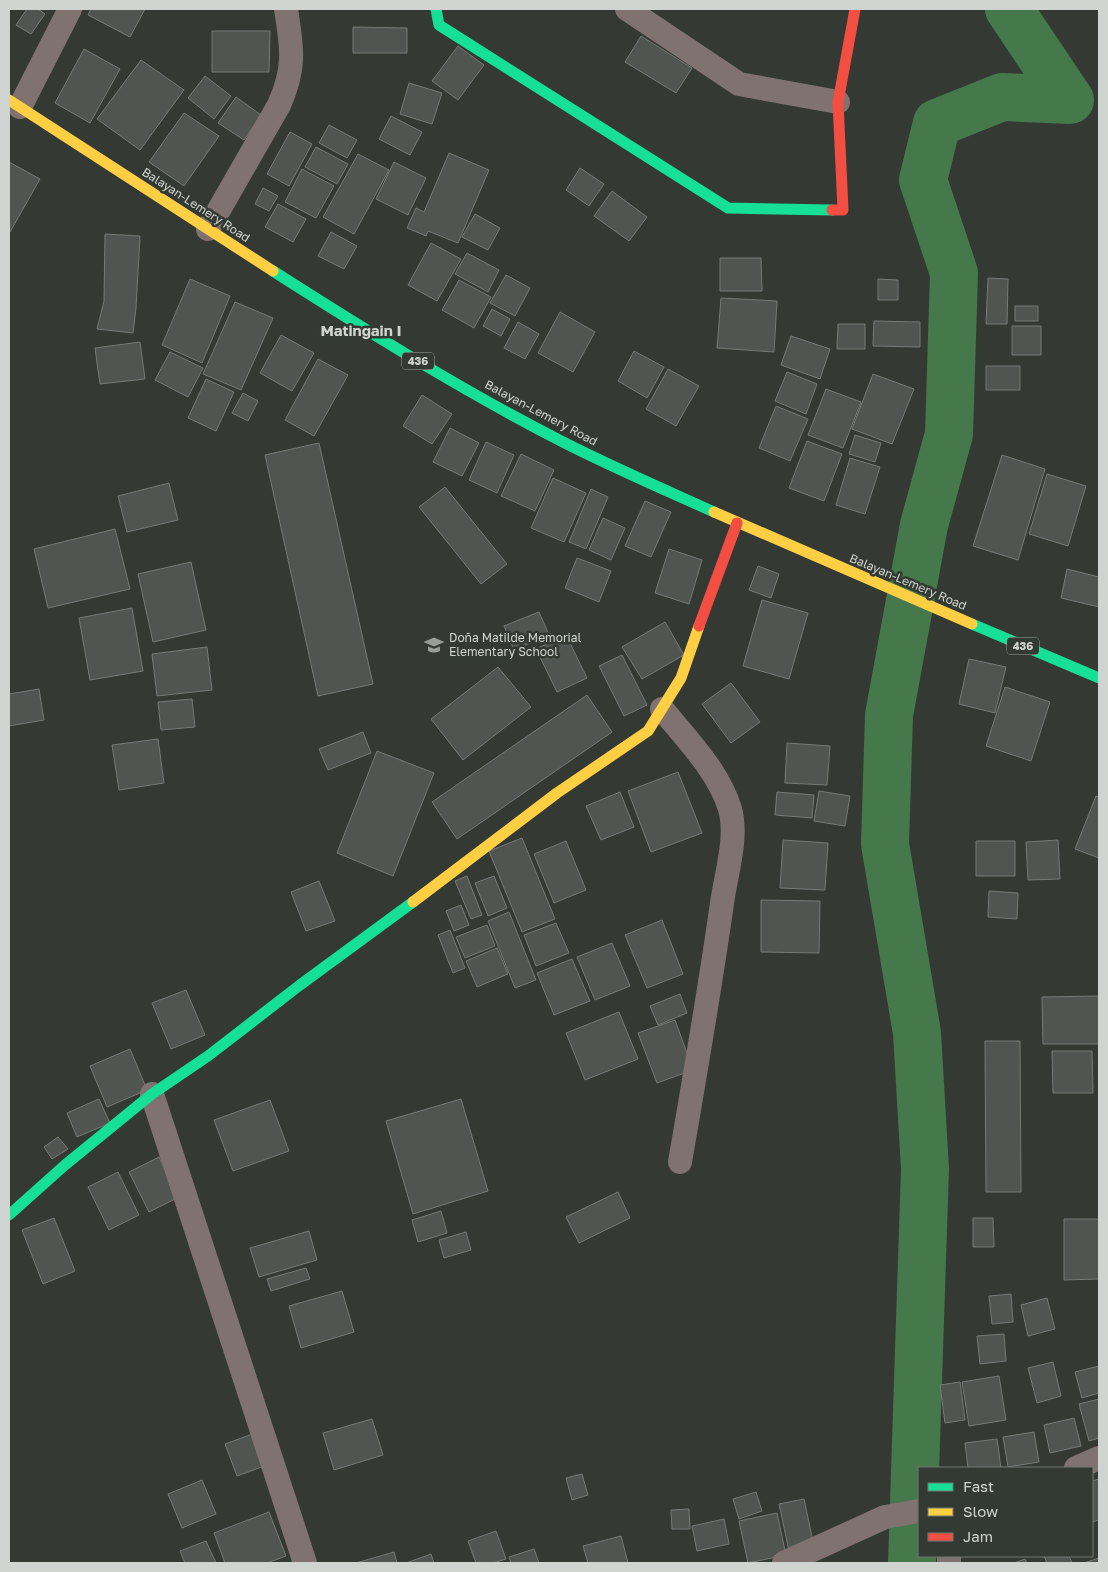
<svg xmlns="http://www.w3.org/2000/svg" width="1108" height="1572" viewBox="0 0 1108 1572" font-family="'Golos Text',sans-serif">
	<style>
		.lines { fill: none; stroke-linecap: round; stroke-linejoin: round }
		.river { stroke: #45784b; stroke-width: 48 }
		.building { fill: #515551; stroke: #777a77 }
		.street { stroke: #7f7270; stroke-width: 24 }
		.fast { stroke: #16e098; stroke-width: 11 }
		.slow { stroke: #ffcf43; stroke-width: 11 }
		.jam { stroke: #f24e42; stroke-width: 11 }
		.labels { text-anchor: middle; stroke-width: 5; stroke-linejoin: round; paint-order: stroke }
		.shield { fill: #333a33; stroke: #a1a6a1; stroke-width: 1 }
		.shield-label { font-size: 11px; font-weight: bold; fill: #d0d4d0 }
		.street-label { font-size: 12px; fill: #d0d4d0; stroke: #333a33 }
		.poi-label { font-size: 12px; fill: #d0d4d0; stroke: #333a33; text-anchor: start }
		.quarter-label { font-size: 15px; font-weight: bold; fill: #d0d4d0; stroke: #333a33 }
	</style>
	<rect width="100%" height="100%" fill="#343934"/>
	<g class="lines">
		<path class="river" d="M912,1563L925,1169L917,1033L885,844L889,715L924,525L949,434L954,273L923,180L937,123L1002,97L1070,100L1009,9"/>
	</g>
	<path class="building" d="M27,9H38L45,14L31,34L16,25Z
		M91,9H145L130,37L88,15Z
		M353,27L407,28V53H353Z
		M212,31H270L269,72H212Z
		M641,36L692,68L676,93L625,62Z
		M458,46L484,65L458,100L432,81Z
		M84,49L120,69L90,123L55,103Z
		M141,60L184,90L140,150L97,119Z
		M205,76L231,96L214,119L188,98Z
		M409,83L442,93L432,124L400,114Z
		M236,97L261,115L244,140L218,123Z
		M184,113L219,136L184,186L149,162Z
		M391,116L422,132L410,155L379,139Z
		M329,125L357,140L347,158L319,143Z
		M290,132L312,144L289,186L267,174Z
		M316,147L348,164L337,184L305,167Z
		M449,153L489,170L458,243L428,231L426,236L407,228L416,208L424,212Z
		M358,154L389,170L354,234L323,217Z
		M9,162L40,179L10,232L9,231Z
		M394,162L426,178L408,215L376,199Z
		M580,168L604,184L589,206L566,190Z
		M302,169L334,186L316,218L285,202Z
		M263,188L278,196L269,211L255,204Z
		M612,191L647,217L629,241L594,216Z
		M278,204L306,219L293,242L265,227Z
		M475,214L500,228L488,250L462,237Z
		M331,232L357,246L344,269L318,256Z
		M105,234L140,236L136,308L133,333L97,329L104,301Z
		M431,243L461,259L437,301L408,285Z
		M467,253L499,270L488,292L455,274Z
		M720,258H761L762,291H720Z
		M506,275L530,288L515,316L490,303Z
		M988,278L1008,279L1007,324H986Z
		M190,279L230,296L202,363L162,345Z
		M878,279L898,280V300H878Z
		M459,280L491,297L474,328L442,310Z
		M721,298L777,301L774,352L717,348Z
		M235,302L273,318L241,390L203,374Z
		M1015,306H1038V321H1015Z
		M492,309L510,319L501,336L483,326Z
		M560,312L595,332L573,372L538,353Z
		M874,321L920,322V347L873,346Z
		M518,322L539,334L525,359L504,348Z
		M838,324H865V349H837Z
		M1012,326H1041V355H1012Z
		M281,335L314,353L292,391L260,373Z
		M791,336L830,349L820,379L781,365Z
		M140,342L145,379L100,384L95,348Z
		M634,351L664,367L647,398L618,381Z
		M170,352L203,368L188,397L155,380Z
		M318,359L348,375L314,436L285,420Z
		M986,366H1020V390H986Z
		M668,369L699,386L676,426L646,409Z
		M787,372L817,384L806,414L775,401Z
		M873,374L914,389L892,444L852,429Z
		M206,379L234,392L216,431L188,418Z
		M826,389L861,402L843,448L808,435Z
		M243,393L258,401L248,421L232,413Z
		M422,395L452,414L432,444L403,426Z
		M776,406L808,419L790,461L759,448Z
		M450,428L479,443L462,476L433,462Z
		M855,435L881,443L875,462L849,454Z
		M807,441L842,454L824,501L789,488Z
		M486,442L514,455L497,493L469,480Z
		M319,443L373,684L318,696L265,455Z
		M521,454L554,470L535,511L501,496Z
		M1002,455L1045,469L1018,560L973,546Z
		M850,458L880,467L865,514L836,505Z
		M1047,474L1086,486L1068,546L1029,534Z
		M553,478L586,493L564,542L531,528Z
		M169,483L178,520L127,532L118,496Z
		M445,487L507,564L481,584L419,507Z
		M591,489L608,497L586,549L569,542Z
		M645,501L671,512L651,557L625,546Z
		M603,518L625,528L611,560L589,550Z
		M115,529L130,589L48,608L34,549Z
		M669,549L702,560L689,604L655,593Z
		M577,558L611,571L599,602L565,588Z
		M191,562L206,630L153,642L138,574Z
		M758,566L779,574L771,598L749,590Z
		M1067,569L1099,577V607L1061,598Z
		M762,600L808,613L789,679L743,666Z
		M132,608L143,671L90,680L79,618Z
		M539,612L549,635L514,650L504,626Z
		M665,622L684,655L642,679L622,647Z
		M566,635L587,678L557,692L536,649Z
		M207,647L212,690L157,696L152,654Z
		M622,655L647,705L624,716L599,666Z
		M969,659L1006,667L995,713L959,704Z
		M498,667L531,707L463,760L431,719Z
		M731,683L760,722L731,743L702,704Z
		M1005,687L1050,702L1031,761L986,746Z
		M39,689L44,720L9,726V694Z
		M587,695L612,732L457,839L432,802Z
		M192,699L195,727L161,730L158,702Z
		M363,732L371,753L328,770L319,749Z
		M158,739L164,783L119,790L112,745Z
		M787,743L830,746L827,785L785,783Z
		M377,751L434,773L393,876L337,853Z
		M678,772L702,833L651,852L628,791Z
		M819,791L850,796L845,826L814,821Z
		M620,792L634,827L601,840L586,806Z
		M777,792L814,795L812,818L775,815Z
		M1096,796L1099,797V858L1075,849Z
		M522,838L555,919L522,932L489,851Z
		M783,840L828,843L825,890L780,888Z
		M1058,840L1060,879L1028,880L1026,842Z
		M566,841L586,890L554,903L534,854Z
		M976,841H1015V876H976Z
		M467,876L482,915L471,919L455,881Z
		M494,876L507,908L488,916L475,883Z
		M319,881L335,921L306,931L291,892Z
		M989,891L1018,893L1017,919L988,917Z
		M761,900L820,901L819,953L761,952Z
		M461,905L469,925L454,931L446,911Z
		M509,912L536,980L515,988L488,921Z
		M662,920L683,974L647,988L625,935Z
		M556,923L569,953L536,966L524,935Z
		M487,925L495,946L465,958L456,937Z
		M450,930L465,968L453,973L438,935Z
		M612,943L630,986L595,1000L577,957Z
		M497,948L508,974L477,987L466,961Z
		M572,959L590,1001L554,1015L537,973Z
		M186,990L205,1035L171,1049L152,1003Z
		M680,994L687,1013L658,1025L650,1006Z
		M1099,996V1044H1043L1042,997Z
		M619,1012L638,1059L585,1080L566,1033Z
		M675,1020L693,1070L657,1083L638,1033Z
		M985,1041H1020L1021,1192H986Z
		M130,1049L147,1090L107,1107L90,1066Z
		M1052,1051H1092L1093,1093H1053Z
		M99,1099L110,1123L77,1137L67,1113Z
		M461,1099L488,1191L413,1214L386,1121Z
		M270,1100L289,1151L233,1171L214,1120Z
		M58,1137L68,1149L52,1159L44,1147Z
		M159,1157L179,1197L149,1212L129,1172Z
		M118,1172L139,1215L109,1230L88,1187Z
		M618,1192L630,1218L579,1243L566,1217Z
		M441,1211L447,1233L418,1242L412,1220Z
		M54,1218L75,1271L43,1284L22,1230Z
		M973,1218H993L994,1247H973Z
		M1064,1219H1099V1279L1064,1280Z
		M309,1231L317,1260L259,1277L250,1248Z
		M466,1232L471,1250L444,1258L439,1240Z
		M306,1268L310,1279L271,1291L267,1279Z
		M342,1291L354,1332L301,1348L289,1306Z
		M1011,1294L1013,1322L992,1324L989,1296Z
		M1047,1298L1055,1329L1028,1336L1021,1305Z
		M1004,1334L1006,1361L980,1364L977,1336Z
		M1053,1362L1061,1396L1037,1403L1028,1368Z
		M1099,1366V1393L1082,1398L1075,1372Z
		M999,1376L1006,1420L969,1426L962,1382Z
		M960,1382L965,1420L945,1423L940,1385Z
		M1099,1399V1438L1089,1441L1079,1404Z
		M1074,1418L1081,1446L1050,1453L1044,1425Z
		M372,1419L383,1455L334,1470L323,1433Z
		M258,1432L270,1464L237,1476L225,1444Z
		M1034,1432L1039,1462L1008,1467L1003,1437Z
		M997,1439L1001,1468H968L965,1443Z
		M582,1474L588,1495L572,1500L566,1478Z
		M1099,1479V1520L1092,1522V1481Z
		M202,1480L216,1514L182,1528L168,1494Z
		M756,1492L762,1511L739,1519L733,1499Z
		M804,1499L814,1546L789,1551L779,1504Z
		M689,1509L690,1529H672L671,1510Z
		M269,1512L286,1556L267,1563H225L214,1533Z
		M777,1513L786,1555L748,1563L739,1521Z
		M724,1519L729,1544L697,1551L692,1526Z
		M496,1531L506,1559L493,1563H476L468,1541Z
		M621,1536L628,1563H588L583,1546Z
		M206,1541L216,1563H185L180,1551Z
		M534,1549L539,1563H511L509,1557Z
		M394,1552L397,1563H356Z
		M431,1554L434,1563H406Z
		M1044,1556H1069L1072,1563H1047Z
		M1099,1558V1563H1084Z
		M1025,1559L1027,1563H1014Z"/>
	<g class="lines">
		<path class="street" d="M627,9L739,84L838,102
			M20,107L70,9
			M208,229L279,105C296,67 292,48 286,9
			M662,709C686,738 719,772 730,809C738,837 726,874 722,903C710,989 695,1075 680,1162
			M152,1094L305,1563
			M1076,1468L1099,1458
			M784,1563L885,1517L919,1511
			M949,1563V1556"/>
		<path class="fast" d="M436,9L439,25L728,208L832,210
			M273,271C367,331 463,391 563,442C612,467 663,489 714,512
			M972,624L1099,678
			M9,1215L65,1165L152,1094L208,1056L300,985L413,902"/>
		<path class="slow" d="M9,100L273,271
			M714,512L972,624
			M413,902L557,793L648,731L681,678L699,626"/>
		<path class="jam" d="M832,210H843L838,102L855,9
			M699,626L737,523"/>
	</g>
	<defs>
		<g id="school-bare" transform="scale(1.5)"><path d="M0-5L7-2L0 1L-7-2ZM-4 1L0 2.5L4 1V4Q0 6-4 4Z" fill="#999e99" stroke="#333a33" stroke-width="2.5" paint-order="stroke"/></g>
	</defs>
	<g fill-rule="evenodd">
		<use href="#school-bare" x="434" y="645"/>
	</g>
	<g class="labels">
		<g class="shield">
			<rect x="402" y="352.5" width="32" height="17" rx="4"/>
			<rect x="1007" y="637.5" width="32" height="17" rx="4"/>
		</g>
		<g class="shield-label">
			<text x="418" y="365">436</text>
			<text x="1023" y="650">436</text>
		</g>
		<g class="street-label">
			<text transform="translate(196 205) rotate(33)" y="4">Balayan-Lemery Road</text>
			<text transform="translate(541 413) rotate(28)" y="4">Balayan-Lemery Road</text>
			<text transform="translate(908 582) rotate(23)" y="4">Balayan-Lemery Road</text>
		</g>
		<g class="poi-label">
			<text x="449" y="642">Doña Matilde Memorial<tspan x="449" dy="14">Elementary School</tspan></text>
		</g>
		<g class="quarter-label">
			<text x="361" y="336">Matingain I</text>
		</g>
	</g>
	<rect width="1108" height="1572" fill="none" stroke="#d0d4d0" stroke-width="20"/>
	<rect x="918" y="1467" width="175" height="90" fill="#333a33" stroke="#727872"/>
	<rect x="928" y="1483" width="25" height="8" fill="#16e098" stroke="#727872"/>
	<text x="963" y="1492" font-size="15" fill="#d0d4d0">Fast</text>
	<rect x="928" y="1508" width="25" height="8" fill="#ffcf43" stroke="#727872"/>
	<text x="963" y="1517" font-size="15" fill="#d0d4d0">Slow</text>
	<rect x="928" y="1533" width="25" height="8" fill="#f24e42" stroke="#727872"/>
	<text x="963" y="1542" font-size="15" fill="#d0d4d0">Jam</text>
</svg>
